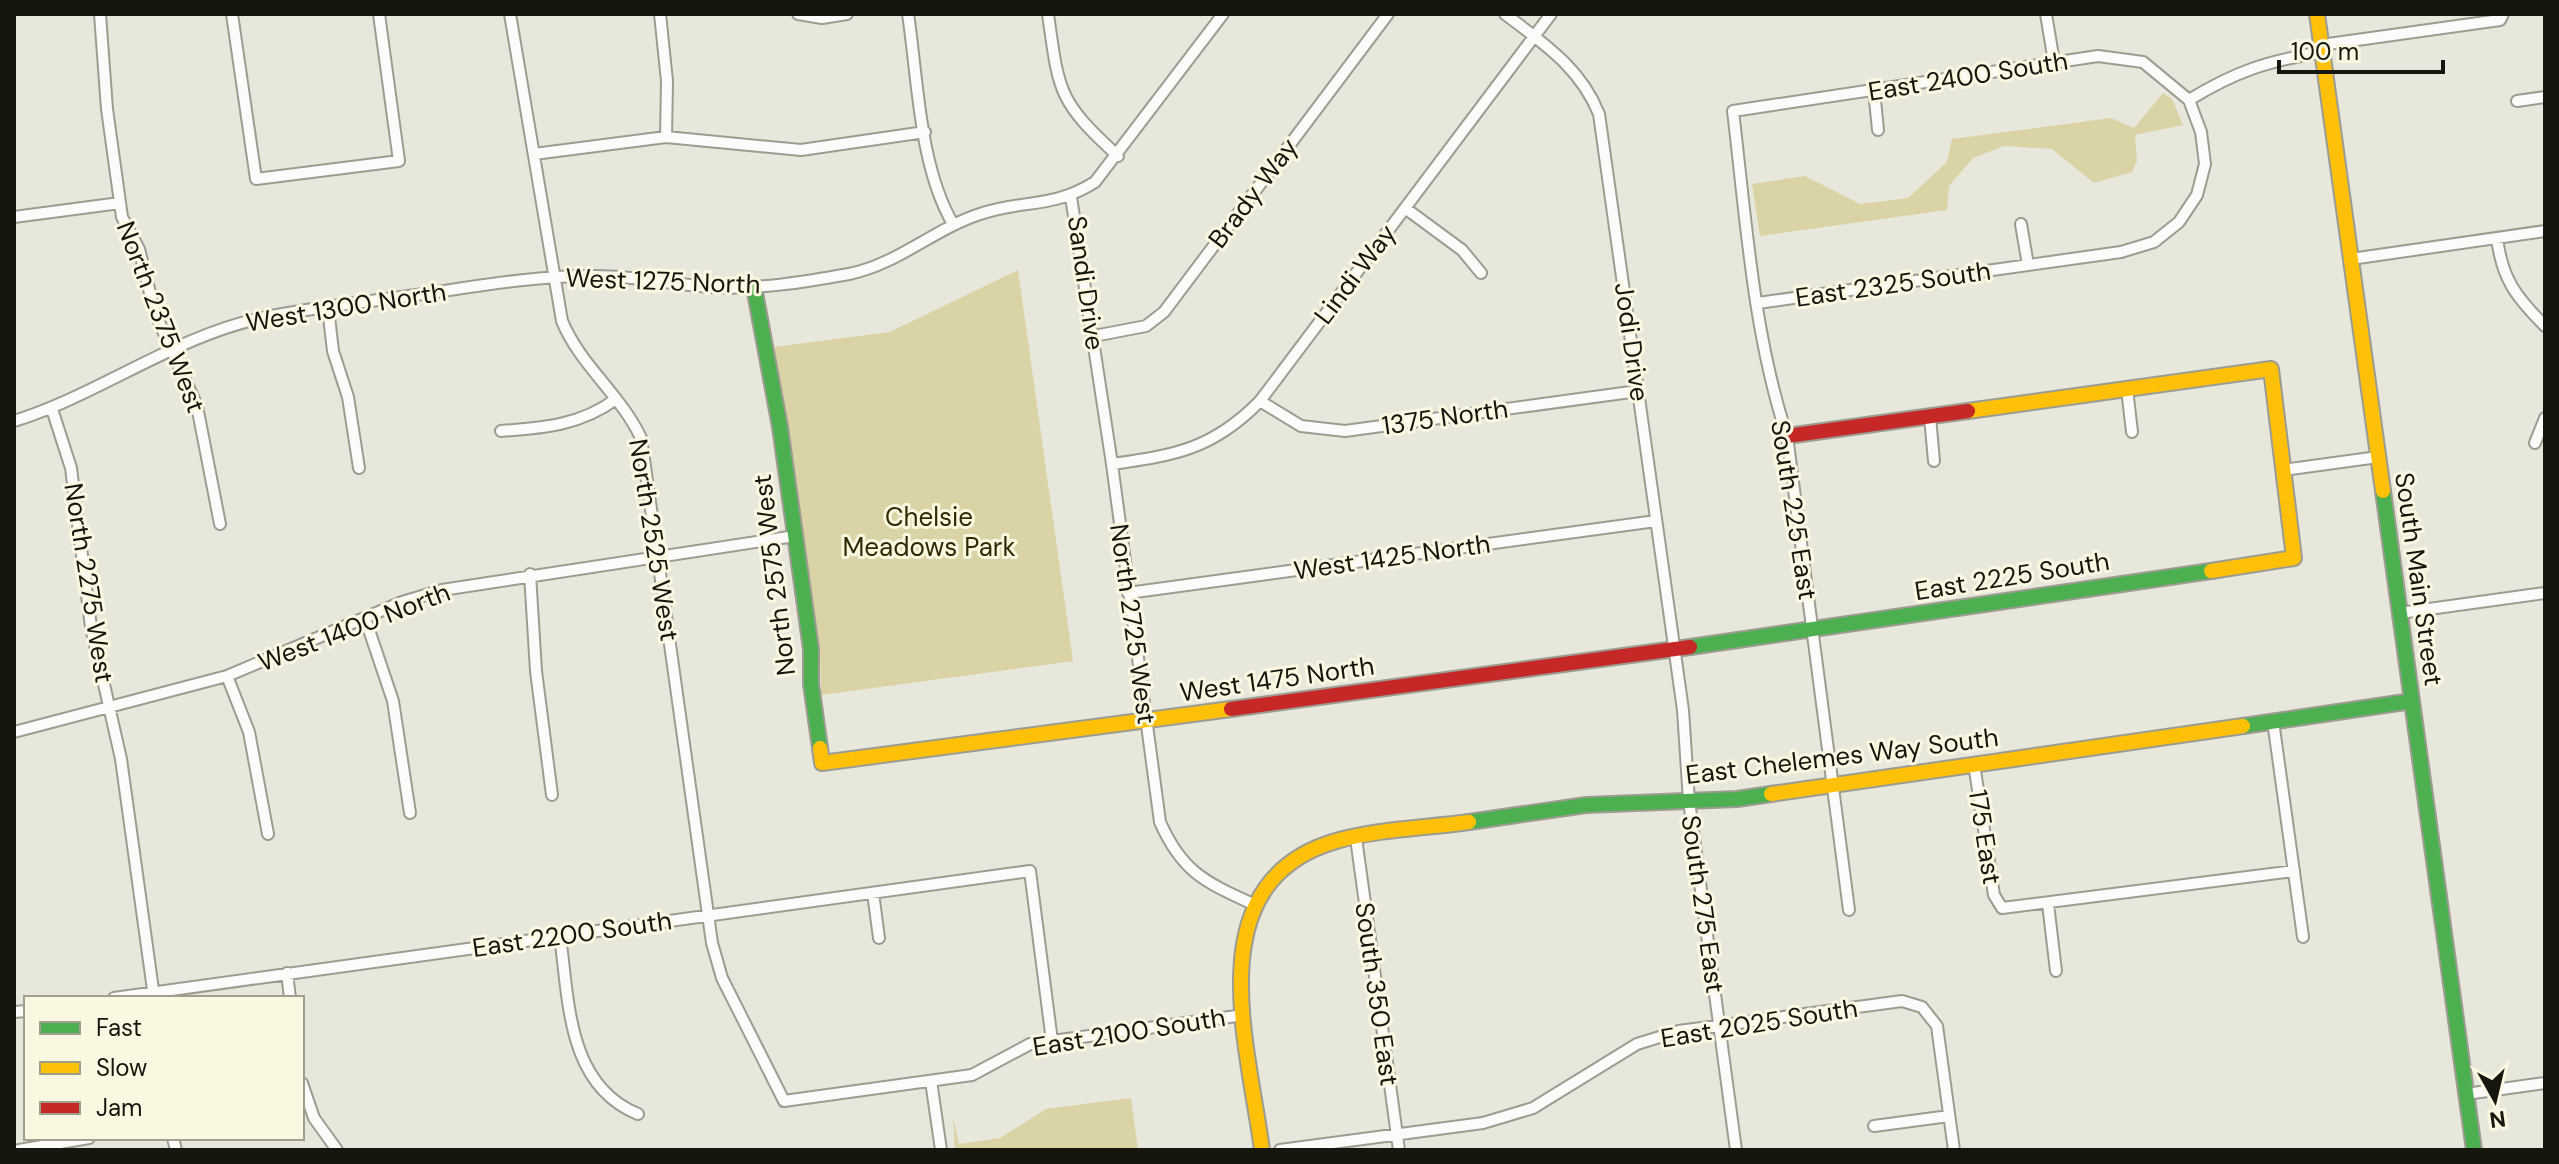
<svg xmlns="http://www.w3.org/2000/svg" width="2559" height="1164" viewBox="0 0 2559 1164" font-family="'DM Sans',sans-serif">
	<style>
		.green { fill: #dad3a5 }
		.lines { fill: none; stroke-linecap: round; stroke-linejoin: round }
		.street-casing { stroke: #9d9c92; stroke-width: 14 }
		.fast-casing { stroke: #9d9c92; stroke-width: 18 }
		.slow-casing { stroke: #9d9c92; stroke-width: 18 }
		.jam-casing { stroke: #9d9c92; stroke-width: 18 }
		.street { stroke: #fcfbfa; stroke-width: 10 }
		.fast { stroke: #4caf50; stroke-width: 14 }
		.slow { stroke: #ffc107; stroke-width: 14 }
		.jam { stroke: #c62828; stroke-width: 14 }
		.labels { text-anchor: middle; stroke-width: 6; stroke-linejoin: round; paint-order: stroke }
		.street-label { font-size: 26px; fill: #17160e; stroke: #fbf8e2 }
		.park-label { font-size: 26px; fill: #302a03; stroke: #fbf8e2 }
	</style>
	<rect width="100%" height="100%" fill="#e8e7db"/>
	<path class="green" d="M2163,93L2172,99L2183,125L2135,135L2137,161L2132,172L2094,183L2052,149L2004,146L1973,158L1949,186L1947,210L1760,236L1752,184L1805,176L1860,204L1908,198L1947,162L1952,139L2111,118L2134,128Z
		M1018,270L1073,661L821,695L820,650L774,347L890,332Z
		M1131,1098L1138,1150H955L953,1116L959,1144L1000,1138L1046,1109Z"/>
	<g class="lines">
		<g class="street-casing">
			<path id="street" d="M100,14L107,109L122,217L139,249L155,313L197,406L220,524
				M232,14L256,179L399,161L379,14
				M510,14L562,321C580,365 621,395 641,438L712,943L722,978L784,1101L972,1075L1030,1044L1244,1015
				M660,14L667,81L666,137
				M798,14L822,18L847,14
				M908,14C918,80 919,166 953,224
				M1048,14C1059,93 1058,101 1118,156
				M1505,14C1544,44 1580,67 1599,114L1683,710L1689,801L1736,1150
				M2046,14L2054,62
				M2321,45L2500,20L2503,14
				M1874,90L1878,130
				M2189,100C2236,71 2268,61 2322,52
				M2517,101L2545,97
				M534,154L666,137L801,150L925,132
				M1071,197L1112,464L1160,822C1182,872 1205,882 1253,904
				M1405,208L1462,250L1481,273
				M14,217L120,203
				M2021,224L2028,265
				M2497,238C2502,279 2516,297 2545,326
				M2351,259L2545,231
				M1758,303L2121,252L2154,242L2179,222L2197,195L2205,164L2201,132L2189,100L2143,62L2098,56L1733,111C1746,219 1753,333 1787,436L1849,910
				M328,308L333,351L348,397L359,468
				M1094,336L1146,326L1164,312L1388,14
				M2127,389L2132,432
				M1260,401L1301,426L1345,431L1638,391
				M52,409L71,468L91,627L121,759L154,997
				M1930,417L1934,461
				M14,421C101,394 176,335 266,317C315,307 366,302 416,295C473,287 531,276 590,276C631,275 670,284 710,287C756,290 805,282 849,274C898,264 934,229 980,214C1025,199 1052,209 1095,182L1223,14
				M501,431C544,428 581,425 616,399
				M2535,443L2545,418
				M1112,464C1176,455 1213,449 1260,401L1551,14
				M2283,470L2378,457
				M530,574L536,671L552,795
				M1128,593L1656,521
				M2400,613L2545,593
				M365,618L393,701L410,813
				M227,676L249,732L268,834
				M2273,721L2303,937
				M14,732L227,676L402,602L442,590L795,536
				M1974,764L1994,895L2002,908L2294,871
				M1356,838L1399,1150
				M873,893L879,938
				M2048,904L2056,971
				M560,936C569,1001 567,1085 638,1114
				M287,973L290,998
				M114,998L1030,871L1052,1041
				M14,1012L26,1011
				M931,1081L941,1150
				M302,1083L314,1118L337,1150
				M2466,1094L2545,1083
				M1874,1126L1949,1116
				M173,1138L176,1150
				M19,1150L89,1138
				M1280,1150L1483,1123L1533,1108L1637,1044L1679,1031L1902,1001L1922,1007L1937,1026L1954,1150"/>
		</g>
		<g class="fast-casing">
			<path id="fast" d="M754,287L780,427L811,649V684L820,748
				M2383,491L2474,1150
				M1690,647L2211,571
				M2243,726L2412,701
				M1469,822L1586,805L1737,799L1771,794"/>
		</g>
		<g class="slow-casing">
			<path id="slow" d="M2317,14L2383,491
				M1968,411L2271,369L2294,558L2211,571
				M820,748L822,763L1231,709
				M1771,794L2243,726
				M1262,1150C1248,1043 1196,882 1336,841C1378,829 1426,828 1469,822"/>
		</g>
		<g class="jam-casing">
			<path id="jam" d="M1787,436L1968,411
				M1231,709L1690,647"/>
		</g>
		<use href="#street" class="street"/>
		<use href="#fast" class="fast"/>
		<use href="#slow" class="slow"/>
		<use href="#jam" class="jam"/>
	</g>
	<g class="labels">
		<g class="street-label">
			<text transform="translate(1968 76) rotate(-9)" y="9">East 2400 South</text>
			<text transform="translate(1253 193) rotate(-53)" y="9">Brady Way</text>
			<text transform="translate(1355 274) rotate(-53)" y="9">Lindi Way</text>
			<text transform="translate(663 281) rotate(2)" y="9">West 1275 North</text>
			<text transform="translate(1086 283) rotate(82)" y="9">Sandi Drive</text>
			<text transform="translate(1893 284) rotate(-8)" y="9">East 2325 South</text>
			<text transform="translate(346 307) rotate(-9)" y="9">West 1300 North</text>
			<text transform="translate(161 317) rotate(69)" y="9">North 2375 West</text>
			<text transform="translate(1632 342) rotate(82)" y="9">Jodi Drive</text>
			<text transform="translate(1445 417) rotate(-8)" y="9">1375 North</text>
			<text transform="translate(1794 510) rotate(81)" y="9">South 225 East</text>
			<text transform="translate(654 540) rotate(81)" y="9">North 2525 West</text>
			<text transform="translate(1392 557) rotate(-8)" y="9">West 1425 North</text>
			<text transform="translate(774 575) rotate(-97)" y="9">North 2575 West</text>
			<text transform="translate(2012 576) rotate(-9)" y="9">East 2225 South</text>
			<text transform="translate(2419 579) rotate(82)" y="9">South Main Street</text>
			<text transform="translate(89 583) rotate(81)" y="9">North 2275 West</text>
			<text transform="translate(1133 624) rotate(82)" y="9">North 2725 West</text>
			<text transform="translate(354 627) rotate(-21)" y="9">West 1400 North</text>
			<text transform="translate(1277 679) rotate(-8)" y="9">West 1475 North</text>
			<text transform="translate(1842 756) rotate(-7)" y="9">East Chelemes Way South</text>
			<text transform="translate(1985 837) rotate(81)" y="9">175 East</text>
			<text transform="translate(1703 904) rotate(82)" y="9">South 275 East</text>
			<text transform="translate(572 934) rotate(-8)" y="9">East 2200 South</text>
			<text transform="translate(1377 994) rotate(82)" y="9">South 350 East</text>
			<text transform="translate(1759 1023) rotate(-9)" y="9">East 2025 South</text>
			<text transform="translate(1129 1032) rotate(-9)" y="9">East 2100 South</text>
		</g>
		<g class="park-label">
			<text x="929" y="526">Chelsie<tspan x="929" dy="30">Meadows Park</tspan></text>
		</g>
	</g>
	<rect width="2559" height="1164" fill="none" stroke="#17160e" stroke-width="32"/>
	<rect x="24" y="996" width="280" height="144" fill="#fbf8e2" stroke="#a09e8d" stroke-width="2"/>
	<rect x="40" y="1022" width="40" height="12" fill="#4caf50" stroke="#a09e8d" stroke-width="2"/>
	<text x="96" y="1036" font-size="24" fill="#17160e">Fast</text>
	<rect x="40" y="1062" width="40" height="12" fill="#ffc107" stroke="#a09e8d" stroke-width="2"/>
	<text x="96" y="1076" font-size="24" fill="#17160e">Slow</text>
	<rect x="40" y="1102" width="40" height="12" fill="#c62828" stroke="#a09e8d" stroke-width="2"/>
	<text x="96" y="1116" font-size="24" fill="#17160e">Jam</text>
	<g transform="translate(2495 1100) rotate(172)" stroke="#fbf8e2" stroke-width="6" paint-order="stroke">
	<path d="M0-6L14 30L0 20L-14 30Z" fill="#17160e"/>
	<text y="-12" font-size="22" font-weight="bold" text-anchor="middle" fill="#17160e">N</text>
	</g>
	<path d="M2279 60v12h164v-12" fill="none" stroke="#17160e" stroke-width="4"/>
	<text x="2291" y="60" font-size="24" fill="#17160e" stroke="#fbf8e2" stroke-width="6" paint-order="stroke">100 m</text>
</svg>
